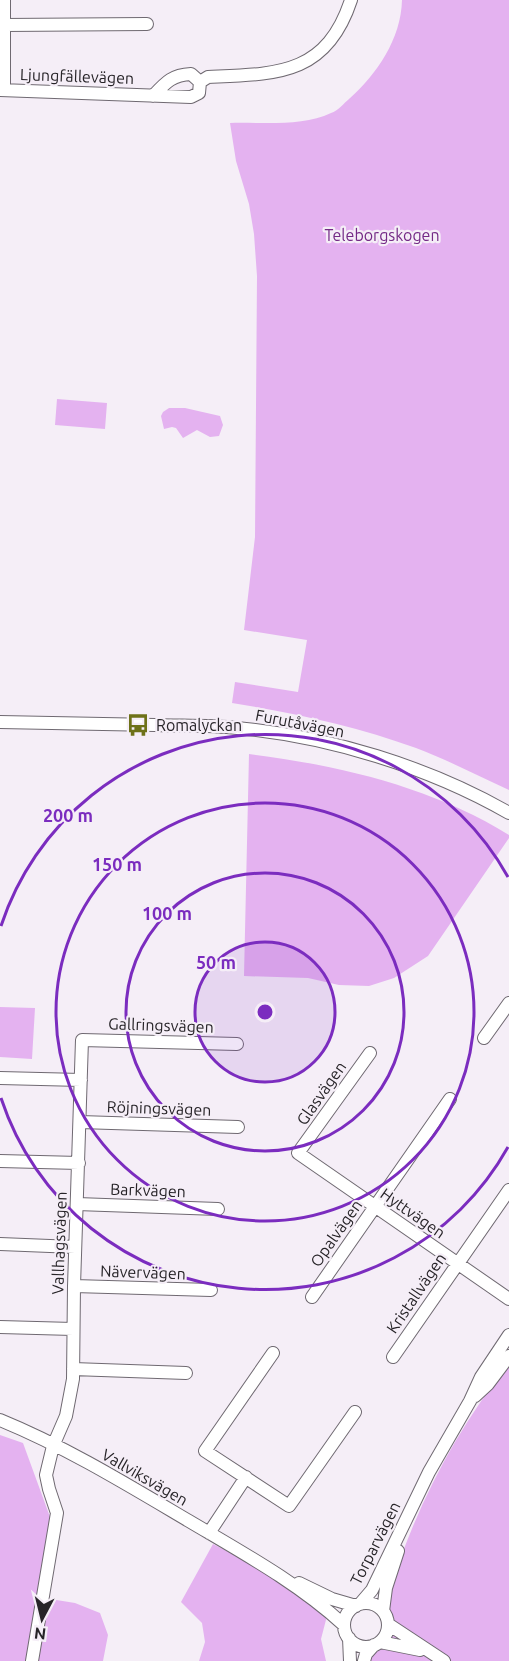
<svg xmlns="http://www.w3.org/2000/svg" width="509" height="1661" viewBox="0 0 509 1661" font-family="Ubuntu,sans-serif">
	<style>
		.green { fill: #e4b2f0 }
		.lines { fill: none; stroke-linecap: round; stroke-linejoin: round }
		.minor-casing { stroke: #6f6971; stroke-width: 14 }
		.minor { stroke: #fff; stroke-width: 12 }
		.ring { fill: none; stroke: #7b2cbf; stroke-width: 3 }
		.labels { text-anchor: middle; stroke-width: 4.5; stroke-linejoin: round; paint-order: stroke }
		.street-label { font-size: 16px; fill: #272428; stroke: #f5eef7 }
		.park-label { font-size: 16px; fill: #742a86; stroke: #f5eef7 }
		.poi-label { font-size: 16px; fill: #272428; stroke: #f5eef7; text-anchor: start }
		.centre { fill: #7b2cbf; stroke: #f5eef7; stroke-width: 3 }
		.ring-label { font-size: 18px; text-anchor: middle; font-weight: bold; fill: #7b2cbf; stroke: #f5eef7; stroke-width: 4.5; stroke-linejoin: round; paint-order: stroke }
	</style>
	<rect width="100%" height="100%" fill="#f5eef7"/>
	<path class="green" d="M402,0H509V790C478,776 448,760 416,748C356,726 295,713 232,703L235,682L298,692L307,640L244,630L255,537L257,276L254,234L249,204L236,161L230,123C262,122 302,127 331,113C338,111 344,103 349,99C377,74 401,39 402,0Z
		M57,399L107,403L105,429L55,425Z
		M169,408H185L220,416L223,425L219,436L210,437L197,430L183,438L176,428L172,427L164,429L161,416L163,412Z
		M249,754C338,765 432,787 509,835V838L428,956L394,978L369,986L339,985L308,978L244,976Z
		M0,1007L35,1008L32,1059L0,1057Z
		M509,1363V1661H370C374,1650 388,1644 391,1632C395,1619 386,1607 388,1592C391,1580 398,1566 402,1554C428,1484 463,1422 509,1363Z
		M0,1435L23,1443L50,1517L38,1597L75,1603L100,1613L108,1635L103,1661H0Z
		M213,1544C253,1564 291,1589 327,1616L321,1639L326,1661H199L205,1642L202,1623L181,1602Z"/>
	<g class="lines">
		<g class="minor-casing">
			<path id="minor" d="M4,0V90
				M4,25L147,24
				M200,82L208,77C276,74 326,76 351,0
				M0,90L191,97L199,93L200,82L191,74C172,75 166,82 153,96
				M0,722C52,723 103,724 155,725C182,726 210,725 237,728C328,736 429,767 509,813
				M484,1038L509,1003
				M370,1053L298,1153L509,1299
				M0,1078L81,1080
				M80,1122L238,1127
				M0,1161L79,1163
				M77,1204L218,1209
				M0,1244L75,1247
				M74,1286L211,1290
				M312,1297L450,1099
				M0,1327L73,1329
				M273,1353L205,1451L289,1506L355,1412
				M393,1357L509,1190
				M73,1369L186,1373
				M475,1396L488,1384L509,1356
				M0,1420C66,1447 128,1485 189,1521C243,1553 298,1583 344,1625
				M209,1533L246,1477
				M299,1583L332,1599L356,1606
				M344 1625a22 22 0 1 1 44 0a22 22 0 1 1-44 0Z
				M360,1604L372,1590L429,1472L470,1401L481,1377L509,1335
				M383,1611L386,1588L398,1551
				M388,1624L444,1661
				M349,1638L350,1661
				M380,1642L420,1650
				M32,1661L57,1513L49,1489L46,1475L53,1446L66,1416L73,1379L74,1286L82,1040L237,1044
				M364,1661L366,1654L374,1645"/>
		</g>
		<use href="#minor" class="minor"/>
	</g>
	<circle cx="265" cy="1012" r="70" fill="#7b2cbf" fill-opacity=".12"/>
	<g class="ring">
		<circle cx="265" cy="1012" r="70"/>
		<circle cx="265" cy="1012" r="139"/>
		<circle cx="265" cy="1012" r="209"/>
		<path d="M508 1147A278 278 0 0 1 1 1098M1 926A278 278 0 0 1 508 877"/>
	</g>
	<defs>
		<g id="bus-bare" transform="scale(1.8)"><path d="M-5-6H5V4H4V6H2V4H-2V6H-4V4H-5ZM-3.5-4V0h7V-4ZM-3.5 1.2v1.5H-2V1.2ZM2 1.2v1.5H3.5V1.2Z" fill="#6e7219" stroke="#f5eef7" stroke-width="2.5" paint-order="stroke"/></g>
	</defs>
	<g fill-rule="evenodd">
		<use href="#bus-bare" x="138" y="725"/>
	</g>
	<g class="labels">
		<g class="street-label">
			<text transform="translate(77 76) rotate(2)" y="6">Ljungfällevägen</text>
			<text transform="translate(300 723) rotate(11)" y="6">Furutåvägen</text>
			<text transform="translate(161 1025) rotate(2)" y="6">Gallringsvägen</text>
			<text transform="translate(321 1093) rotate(-55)" y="6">Glasvägen</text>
			<text transform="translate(159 1108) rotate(2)" y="6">Röjningsvägen</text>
			<text transform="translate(148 1190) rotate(2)" y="6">Barkvägen</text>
			<text transform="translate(413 1213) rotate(35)" y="6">Hyttvägen</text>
			<text transform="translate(336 1233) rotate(-55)" y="6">Opalvägen</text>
			<text transform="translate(59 1243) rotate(-88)" y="6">Vallhagsvägen</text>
			<text transform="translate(143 1272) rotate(2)" y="6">Nävervägen</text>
			<text transform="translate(416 1293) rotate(-56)" y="6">Kristallvägen</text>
			<text transform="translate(145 1477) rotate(30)" y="6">Vallviksvägen</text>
			<text transform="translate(375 1543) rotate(-63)" y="6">Torparvägen</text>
		</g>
		<g class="park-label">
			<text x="382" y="241">Teleborgskogen</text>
		</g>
		<g class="poi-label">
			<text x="156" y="731">Romalyckan</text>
		</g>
	</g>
	<circle cx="265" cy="1012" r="9" class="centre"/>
	<g class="ring-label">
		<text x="68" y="822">200 m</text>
		<text x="117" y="871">150 m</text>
		<text x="167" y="920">100 m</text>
		<text x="216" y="969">50 m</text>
	</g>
	<g transform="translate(42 1619) rotate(187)" stroke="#f5eef7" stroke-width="4.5" paint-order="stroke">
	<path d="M0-4.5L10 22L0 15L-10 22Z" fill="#272428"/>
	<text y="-9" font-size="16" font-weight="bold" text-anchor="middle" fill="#272428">N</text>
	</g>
</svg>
